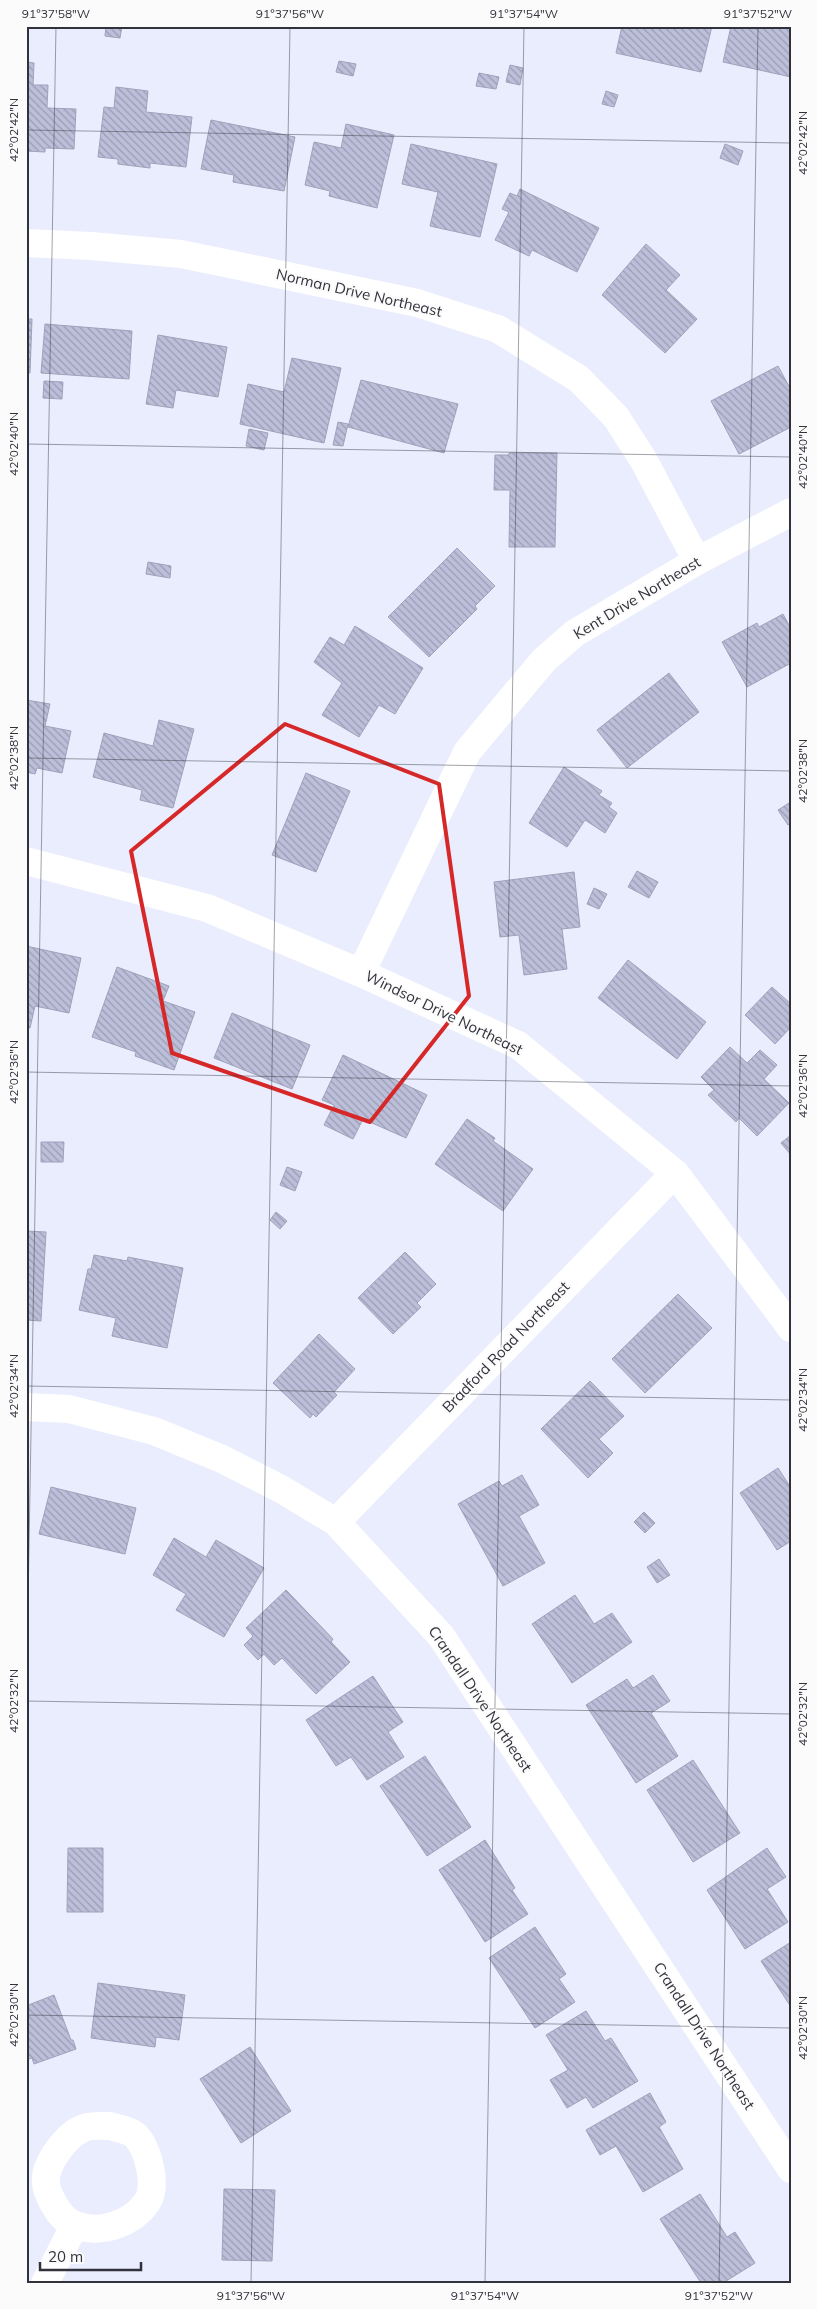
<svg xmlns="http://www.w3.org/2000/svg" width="817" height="2309" viewBox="0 0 817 2309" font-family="Mulish,sans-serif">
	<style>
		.building { fill: url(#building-back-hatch); stroke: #9ea2ba }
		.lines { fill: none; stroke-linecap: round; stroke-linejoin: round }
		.street { stroke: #fff; stroke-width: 28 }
		.marked { fill: none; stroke: #d62828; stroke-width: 4; stroke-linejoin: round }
		.ticks { fill: none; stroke: #31323c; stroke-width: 1; stroke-opacity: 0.45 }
		.labels { text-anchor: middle; stroke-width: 4; stroke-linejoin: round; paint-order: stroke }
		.street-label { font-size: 15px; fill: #31323c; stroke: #fbfbfb }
		.neatline { fill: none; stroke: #31323c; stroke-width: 2 }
		.ticks-label { font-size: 12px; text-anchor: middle; fill: #31323c }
	</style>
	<defs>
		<pattern id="building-back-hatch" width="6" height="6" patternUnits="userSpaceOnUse" patternTransform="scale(1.25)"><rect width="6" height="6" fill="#bcbfd9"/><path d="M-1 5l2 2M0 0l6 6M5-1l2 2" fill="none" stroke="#999cb1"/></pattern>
	</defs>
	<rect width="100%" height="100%" fill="#eaedfd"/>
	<path class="building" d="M106,26H122L120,38L105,36Z
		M622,26H712L701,72L616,53Z
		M731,26H791V77L723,62Z
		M339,61L356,64L353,76L336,72Z
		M26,62L34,63L33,85H48L47,108L76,109L74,149L45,148V152L26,151Z
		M510,65L523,68L520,85L506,82Z
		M479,73L499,77L496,89L476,86Z
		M116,87L148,91L146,112L192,117L186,167L150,163V168L118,164V159L98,157L104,107L114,108Z
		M606,91L618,95L614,107L602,104Z
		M211,120L295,137L284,191L233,182L234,175L201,169Z
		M346,124L394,135L377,208L329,196L330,191L305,185L314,142L341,148Z
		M411,144L497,164L480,237L430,226L438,192L402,184Z
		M725,144L743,151L738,165L720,158Z
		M520,189L599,228L577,272L532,250L529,256L495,240L509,212L502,209L510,193L517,196Z
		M646,244L680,275L666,290L697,319L665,353L602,295Z
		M26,319H32L30,373H26Z
		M45,324L132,331L129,379L41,373Z
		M158,335L227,347L218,397L176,390L173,408L146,404Z
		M292,358L341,368L324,443L240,424L248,384L284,392Z
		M778,366L791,390V427L739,454L711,401Z
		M361,380L458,404L444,453L348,427Z
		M44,381L63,382L62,399L43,398Z
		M338,422L348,424L343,446L333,445Z
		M249,429L268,433L264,450L246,446Z
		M509,453H557L555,547H509L510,490H494L495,455H509Z
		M457,548L495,586L475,606L477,609L429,657L388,617Z
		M148,562L171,566L170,578L146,574Z
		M783,614L791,629V663L747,687L722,642L757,623L759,627Z
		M355,626L423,668L395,714L379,705L359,737L322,715L342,683L314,662L330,637L344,645Z
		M669,673L699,712L627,768L597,730Z
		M26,700L50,704L45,726L71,731L62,773L37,768L35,774L26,772Z
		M159,720L194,729L173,808L140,800L142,790L93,777L104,733L153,746Z
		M564,767L602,791L599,795L612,803L609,807L617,813L605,833L585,820L567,847L529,823Z
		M306,773L350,791L316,872L272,855Z
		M789,803L791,823L788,825L778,810Z
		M637,871L658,882L649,898L628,887Z
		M574,872L580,927L562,929L567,969L524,975L519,935L500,937L494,882Z
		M594,888L607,894L599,909L587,904Z
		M26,946L81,958L69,1013L35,1006L30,1028L26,1027Z
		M628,960L706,1022L677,1059L598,998Z
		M117,967L169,986L163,1001L195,1012L174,1070L135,1056L136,1052L92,1037Z
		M772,987L791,1004V1027L775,1044L745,1015Z
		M232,1013L310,1045L292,1089L214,1058Z
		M730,1047L747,1063L760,1050L777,1065L764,1079L789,1103L757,1136L739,1118L736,1122L708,1095L714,1090L701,1077Z
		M343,1055L427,1095L406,1138L363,1119L353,1139L324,1125L334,1105L322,1100Z
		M467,1119L495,1138L493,1141L533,1169L503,1211L435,1164Z
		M791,1135V1155L781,1143Z
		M41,1142H64L63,1162H41Z
		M287,1167L302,1172L295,1191L280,1185Z
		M276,1212L287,1221L280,1229L270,1220Z
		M26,1231L46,1232L41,1321L26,1320Z
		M405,1252L436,1284L417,1303L421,1307L393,1334L358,1298Z
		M94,1255L127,1261L128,1257L183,1268L167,1348L112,1336L116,1318L79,1310L88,1269H91Z
		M678,1294L712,1328L645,1393L612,1359Z
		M319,1334L355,1369L334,1392L337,1395L316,1417L313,1414L310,1418L273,1383Z
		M590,1381L624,1416L599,1439L613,1453L588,1478L541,1429Z
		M778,1468L791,1488V1541L777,1550L740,1493Z
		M522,1475L539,1505L519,1516L545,1563L503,1586L458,1504L499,1481L502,1486Z
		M51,1487L136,1508L125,1554L39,1534Z
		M644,1512L655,1523L645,1533L634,1522Z
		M174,1538L206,1557L216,1540L264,1568L224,1637L176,1610L186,1594L153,1575Z
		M659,1559L670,1575L657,1583L647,1567Z
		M286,1590L333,1639L331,1642L350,1662L316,1694L282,1658L274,1665L264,1654L258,1660L244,1645L253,1636L246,1628Z
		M575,1595L594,1624L612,1613L632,1642L572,1683L532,1624Z
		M653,1675L670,1701L651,1713L678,1756L636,1783L586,1705L627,1679L633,1688Z
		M373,1676L403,1722L388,1732L404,1757L367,1780L351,1757L336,1766L306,1720Z
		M425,1756L471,1827L427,1856L380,1786Z
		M693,1760L740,1833L693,1862L647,1790Z
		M485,1840L515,1888L512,1890L528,1914L485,1942L439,1870Z
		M68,1848H103V1912H67Z
		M767,1848L786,1877L767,1889L788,1922L745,1949L707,1890Z
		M535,1927L566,1974L559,1979L575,2002L535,2028L489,1958Z
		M791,1942V2007L761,1961Z
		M98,1983L185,1995L179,2040L156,2037L155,2047L91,2038Z
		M54,1995L71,2040H73L76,2049L34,2064L32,2058L26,2060V2006Z
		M586,2011L605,2041L611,2038L638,2081L593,2108L586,2097L567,2108L550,2080L568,2070L546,2035Z
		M250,2047L291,2111L241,2143L200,2079Z
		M650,2093L666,2122L659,2127L683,2169L643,2192L616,2146L600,2155L586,2130Z
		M224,2189L275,2190L272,2261L222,2260Z
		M700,2194L727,2237L735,2232L755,2263L723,2283H701L660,2219Z"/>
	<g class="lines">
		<path class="street" d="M26,243L91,246L181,254L417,303L498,329L579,379L616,417L644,461L697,561
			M26,861L207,908L361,973L518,1045L675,1173L791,1328
			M361,973L467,752L544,660L575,633L697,561L791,512
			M26,1407L69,1409L154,1431L222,1459L281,1489L336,1522L441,1636L791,2169
			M336,1522L675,1173
			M110,2126C117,2128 129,2130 135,2135C148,2148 158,2186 147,2202C127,2232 73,2241 55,2206C51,2200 46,2189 46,2182C44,2164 67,2134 84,2128C91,2125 102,2126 110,2126Z
			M45,2283L74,2226"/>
	</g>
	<path class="marked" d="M285,724L439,784L469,996L370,1122L172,1053L131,851Z"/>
	<path class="ticks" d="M26,130L791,143M26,444L791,457M26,758L791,771M26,1072L791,1086M26,1386L791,1400M26,1701L791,1714M26,1715L56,26M26,2015L791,2028M251,2283L290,26M485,2283L524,26M719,2283L758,26"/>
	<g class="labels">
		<g class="street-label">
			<text transform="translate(359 293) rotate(13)" y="5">Norman Drive Northeast</text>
			<text transform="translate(637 598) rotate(-31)" y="5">Kent Drive Northeast</text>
			<text transform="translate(444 1013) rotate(26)" y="5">Windsor Drive Northeast</text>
			<text transform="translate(506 1347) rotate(-46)" y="5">Bradford Road Northeast</text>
			<text transform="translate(480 1699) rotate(56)" y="5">Crandall Drive Northeast</text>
			<text transform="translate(704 2036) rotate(57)" y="5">Crandall Drive Northeast</text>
		</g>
	</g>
	<rect width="817" height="2309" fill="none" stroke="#fbfbfb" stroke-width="55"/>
	<path d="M40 2262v8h101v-8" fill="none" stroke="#31323c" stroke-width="2.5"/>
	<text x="48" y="2262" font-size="15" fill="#31323c" stroke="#fbfbfb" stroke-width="4" paint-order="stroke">20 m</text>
	<rect x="28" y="28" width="762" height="2254" class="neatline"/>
	<g class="ticks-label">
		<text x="56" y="18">91°37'58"W</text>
		<text x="290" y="18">91°37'56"W</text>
		<text x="524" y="18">91°37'54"W</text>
		<text x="758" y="18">91°37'52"W</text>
		<text transform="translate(14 130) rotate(-90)" y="4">42°02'42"N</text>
		<text transform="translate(803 143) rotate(-90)" y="4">42°02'42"N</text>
		<text transform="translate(14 444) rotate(-90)" y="4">42°02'40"N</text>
		<text transform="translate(803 457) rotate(-90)" y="4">42°02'40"N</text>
		<text transform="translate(14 758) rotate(-90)" y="4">42°02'38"N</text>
		<text transform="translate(803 771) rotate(-90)" y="4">42°02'38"N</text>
		<text transform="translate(14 1072) rotate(-90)" y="4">42°02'36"N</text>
		<text transform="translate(803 1086) rotate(-90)" y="4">42°02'36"N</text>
		<text transform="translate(14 1386) rotate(-90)" y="4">42°02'34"N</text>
		<text transform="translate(803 1400) rotate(-90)" y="4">42°02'34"N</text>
		<text transform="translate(14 1701) rotate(-90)" y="4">42°02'32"N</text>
		<text transform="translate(803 1714) rotate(-90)" y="4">42°02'32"N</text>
		<text transform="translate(14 2015) rotate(-90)" y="4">42°02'30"N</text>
		<text transform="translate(803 2028) rotate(-90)" y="4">42°02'30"N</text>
		<text x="251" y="2300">91°37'56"W</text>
		<text x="485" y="2300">91°37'54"W</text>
		<text x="719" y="2300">91°37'52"W</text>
	</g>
</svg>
